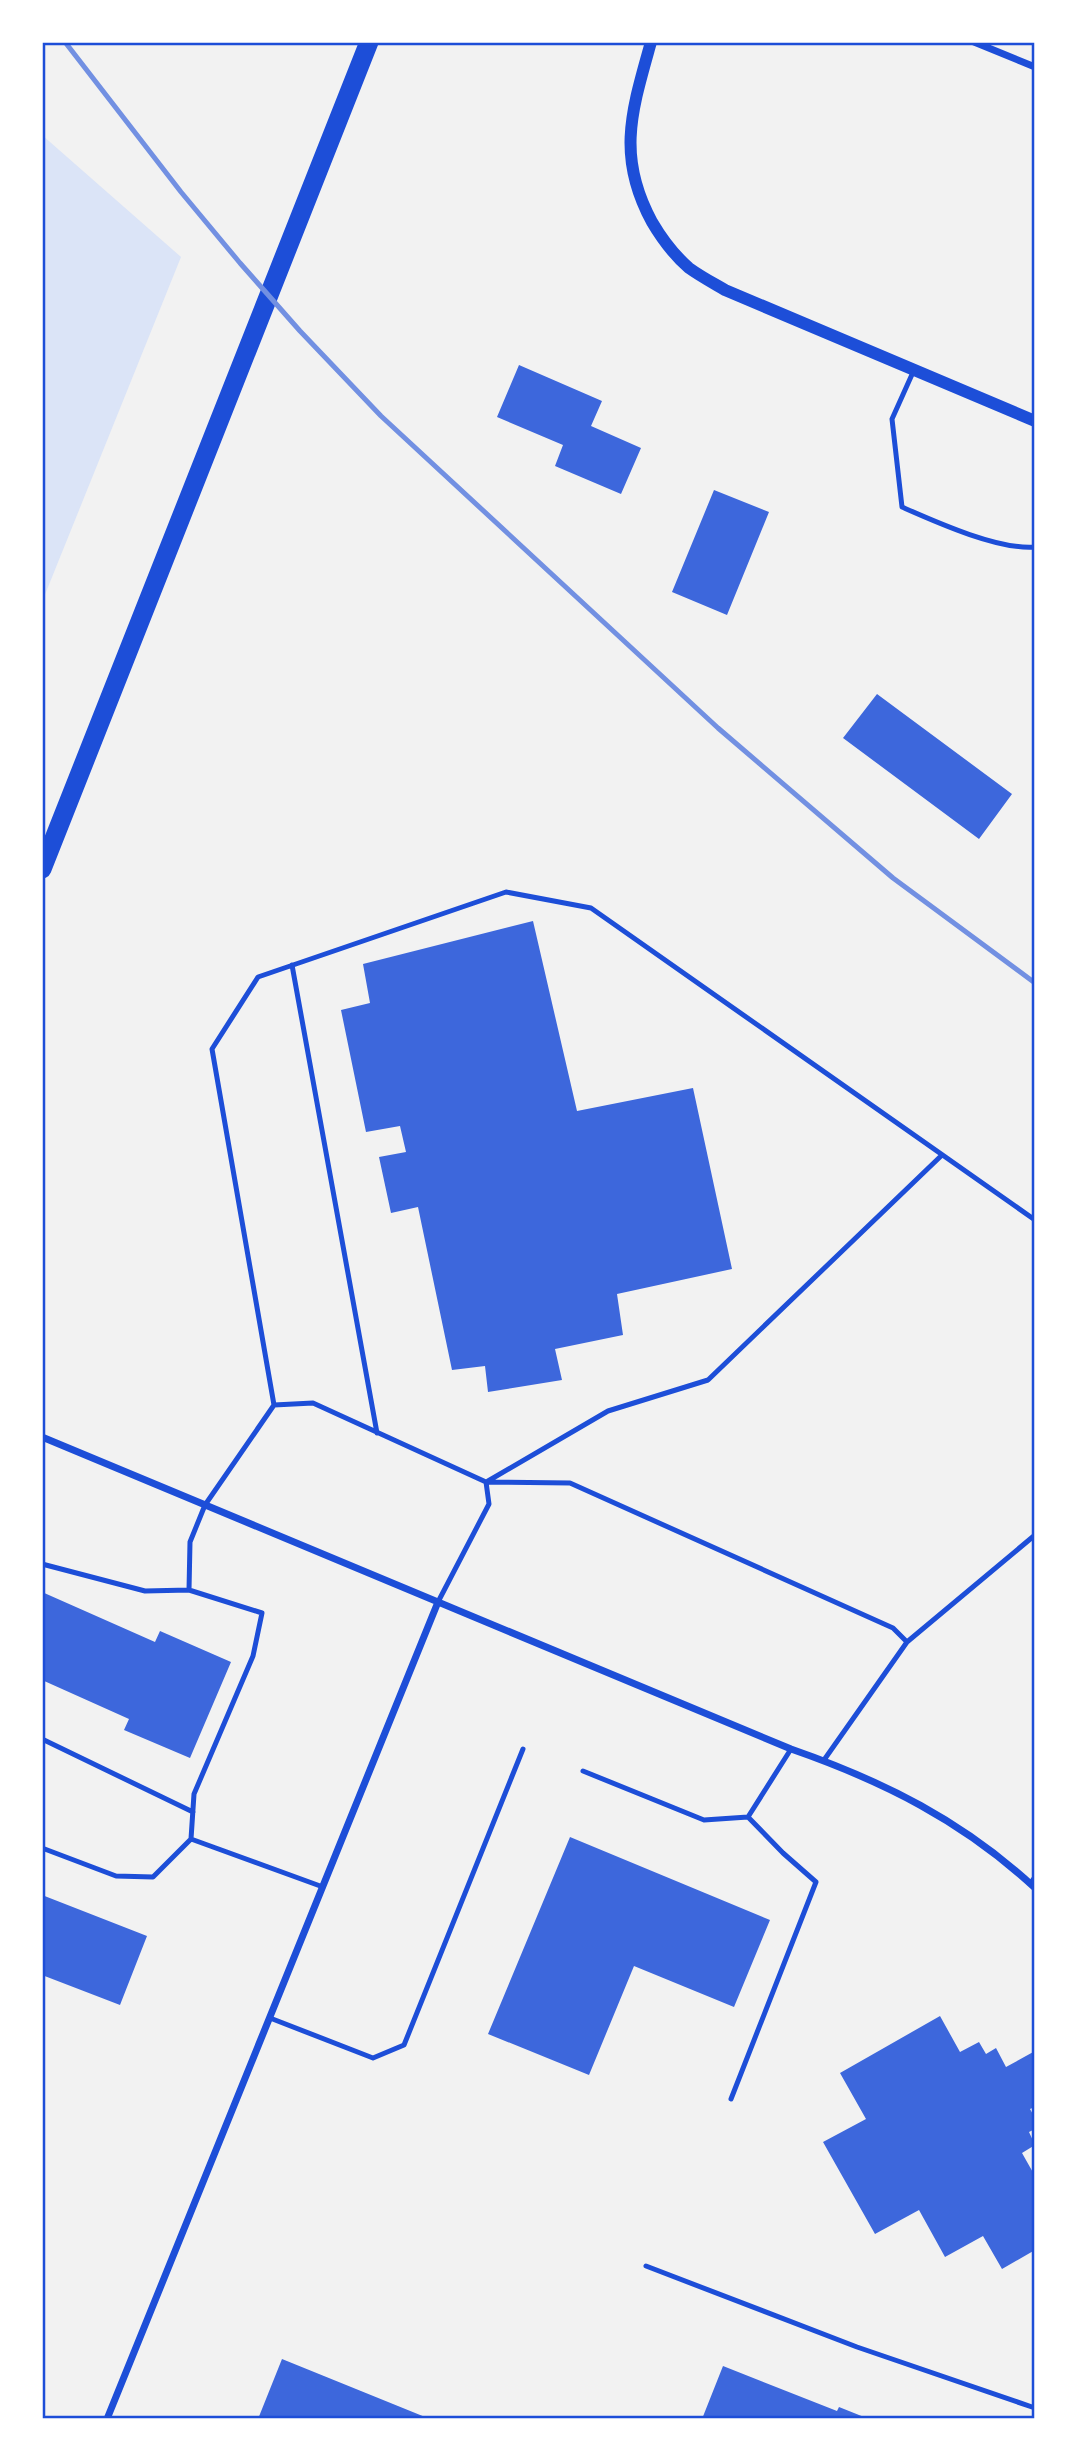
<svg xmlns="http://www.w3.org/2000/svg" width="1077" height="2461" viewBox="0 0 1077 2461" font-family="Inter,sans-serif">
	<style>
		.green { fill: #dbe4f7 }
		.building { fill: #3d67dc }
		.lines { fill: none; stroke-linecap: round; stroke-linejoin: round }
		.service { stroke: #1d4ed8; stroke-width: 5 }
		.minor { stroke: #1d4ed8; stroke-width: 7 }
		.tertiary { stroke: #1d4ed8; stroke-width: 12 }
		.trunk { stroke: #1d4ed8; stroke-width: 19 }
		.rail { stroke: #7290e2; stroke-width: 5 }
		.neatline { fill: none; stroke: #1d4ed8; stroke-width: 2.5 }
	</style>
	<rect width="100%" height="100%" fill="#f2f2f2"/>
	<path class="green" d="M42,135L181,257L42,602Z"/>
	<path class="building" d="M519,365L602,401L591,426L641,448L621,494L555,466L563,445L497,417Z
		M714,490L769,512L727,615L672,592Z
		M877,694L1012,794L979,839L843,738Z
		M533,921L577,1111L693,1088L732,1269L617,1294L623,1335L555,1349L562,1380L488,1392L485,1366L452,1370L418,1207L391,1213L379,1157L406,1152L400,1126L366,1132L341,1010L370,1003L363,964Z
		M42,1592L155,1642L160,1631L231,1662L190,1758L124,1730L129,1719L42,1680Z
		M570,1837L770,1920L734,2007L634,1966L589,2075L488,2034Z
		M42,1895L147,1936L120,2005L42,1975Z
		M940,2016L960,2052L979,2042L986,2054L996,2048L1006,2067L1035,2051V2107L1030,2109L1035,2118V2129L1029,2132L1035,2145L1022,2153L1035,2176V2250L1002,2269L983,2236L945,2257L919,2210L875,2234L823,2142L866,2119L840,2073Z
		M282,2359L430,2419H258Z
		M723,2366L837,2411L839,2407L869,2419H702Z"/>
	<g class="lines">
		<path class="service" d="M914,370L892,419L902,507C936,522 998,550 1035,547
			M292,965L377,1433
			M274,1405L212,1049L258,977L506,892L591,908L1035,1220
			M488,1481L608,1411L708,1380L942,1155
			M486,1482L570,1483L893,1628L907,1642L824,1760
			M42,1564L145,1591L189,1590
			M907,1642L1035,1535
			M42,1739L193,1812
			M583,1771L704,1820L748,1817L791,1749
			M191,1839L323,1887
			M42,1848L116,1876L153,1877L191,1839L194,1794L253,1656L262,1613L189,1590L190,1542L205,1505L274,1405L313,1403L486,1482L489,1504L438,1602
			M1030,1884L1035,1877
			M270,2018L373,2058L404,2045L523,1749
			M731,2099L816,1882L783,1853L748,1817
			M646,2266L857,2347L1035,2408"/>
		<path class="minor" d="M974,42L1035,67
			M42,1437L791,1749C883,1781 963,1821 1035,1888
			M107,2419L438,1602"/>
		<path class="tertiary" d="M651,42C632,110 616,156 652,222C662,239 674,255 689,268C700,276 713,283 725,290L1035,421"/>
		<path class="trunk" d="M42,869L369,42"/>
		<path class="rail" d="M65,42L181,192L240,263L300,331L381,416L718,728L893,878L1035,983"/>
	</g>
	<rect width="1077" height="2461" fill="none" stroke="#ffffff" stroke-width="88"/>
	<rect x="44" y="44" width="989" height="2373" class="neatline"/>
</svg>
